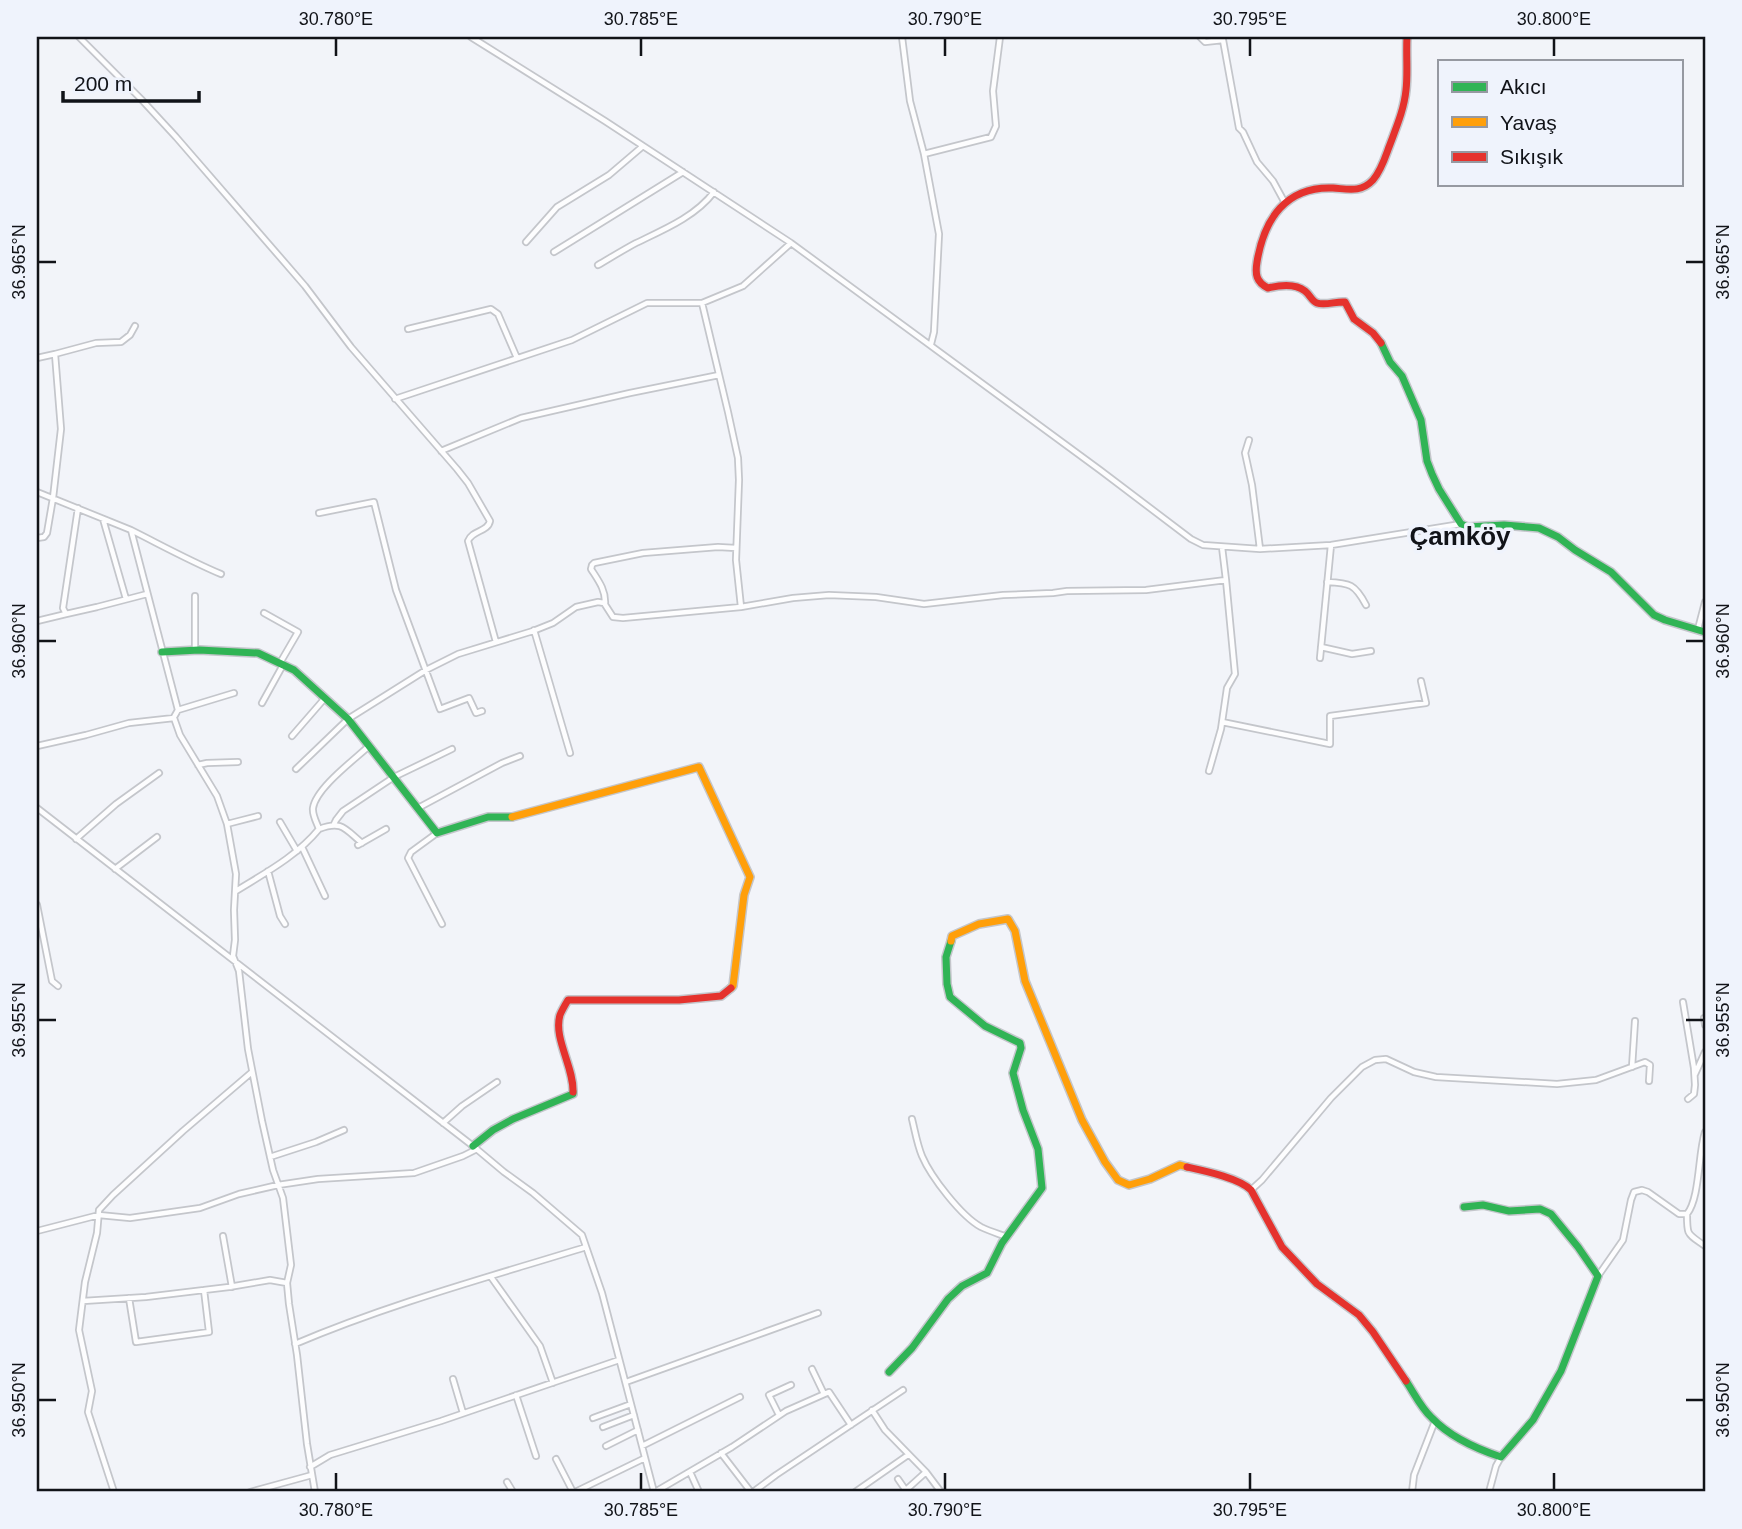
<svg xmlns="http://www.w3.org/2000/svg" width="1742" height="1529" viewBox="0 0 1742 1529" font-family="Arial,sans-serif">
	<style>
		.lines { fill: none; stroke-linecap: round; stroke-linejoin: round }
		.street-casing { stroke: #c4c6cb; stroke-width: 8 }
		.fast-casing { stroke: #c4c6cb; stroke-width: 10 }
		.slow-casing { stroke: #c4c6cb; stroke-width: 10 }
		.jam-casing { stroke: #c4c6cb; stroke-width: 10 }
		.street { stroke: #fdfdfe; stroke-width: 4.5 }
		.fast { stroke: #30b455; stroke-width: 7 }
		.slow { stroke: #ff9f0a; stroke-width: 7 }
		.jam { stroke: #e5322d; stroke-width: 7 }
		.ticks { fill: none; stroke: #111318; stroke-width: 2.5 }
		.labels { text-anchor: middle; stroke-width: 7; stroke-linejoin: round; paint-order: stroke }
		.district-label { font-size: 26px; font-weight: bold; fill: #111318; stroke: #eff3fc }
		.neatline { fill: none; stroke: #111318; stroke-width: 2.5 }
		.ticks-label { font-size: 18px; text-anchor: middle; fill: #111318 }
	</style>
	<rect width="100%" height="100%" fill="#f2f4f9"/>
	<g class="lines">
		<g class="street-casing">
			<path id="street" d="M79,37L141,99L176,137L305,286L351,347L457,469L468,483L490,521C488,532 472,530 468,541L496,642
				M471,37L605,121L791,243L1100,470L1191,539L1203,545L1260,549L1331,545L1461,524
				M902,37L910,101L924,154
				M1200,37L1205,42L1223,40L1239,128L1243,132L1257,162L1273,181L1285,203
				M526,242L557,207L609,175L643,146
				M554,252L683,172
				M598,265C610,258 623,250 636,243C663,230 695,217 714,192
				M408,329L491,309L498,314L517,358
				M931,344L934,332L939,234L924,154L991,137L996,126L993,91L1000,37
				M55,354L96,343L121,342L130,335L135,326
				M37,358L55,354L61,429L53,498L47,533L44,537L37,538
				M395,399L572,340L647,303H702
				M1249,440L1245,453L1252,485L1260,549
				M441,451L521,418L630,393L719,375
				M37,492L131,530L178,710L174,717
				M78,508L63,608L66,614L97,607L147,594
				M319,513L374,502L396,590L440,709L469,698L476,713L482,711
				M103,519L126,599
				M131,530C161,545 190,561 221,574
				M1327,582C1350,583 1355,584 1366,605
				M605,604C606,590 598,580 591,569L592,565L594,563L643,553L718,547L736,548
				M741,607L736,560L739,480L738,458L728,412L702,303L743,286L791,243
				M264,613L298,632L280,663
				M37,621L66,614
				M1698,629L1705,602
				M534,630L570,753
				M1321,647L1352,654L1371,651
				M195,650V596
				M1320,658L1331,545
				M262,703L283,665
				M178,710L234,693
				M1222,722L1330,744V716L1426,703L1421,681
				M292,736L325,698
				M37,746L86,735L129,723L174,718L180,735L217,796L227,824L236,874L234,910L235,940L233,956L239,971L248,1049L262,1121L273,1170L283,1198L291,1265L287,1283L289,1304L297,1355L307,1444L315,1492
				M198,765L207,763L238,762
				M296,769L348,719L426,670L458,654L533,631L553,623L576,607L598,602L604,603L613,617L623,618L741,607L793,598L829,595L876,597L924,604L1003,595L1053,593L1067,591L1146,590L1226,580L1222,547
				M1209,771L1221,729L1227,688L1235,674L1226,580
				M37,808L473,1146L504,1172L533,1193L582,1235L602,1293L654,1492
				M418,808L502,763L520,756
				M280,822L297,851
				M227,824L258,816
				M334,824L336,820L343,811L394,777L452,749
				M319,829C342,820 345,829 362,843
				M437,833L411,852L408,858L442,924
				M76,839L116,804L159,773
				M358,845L386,829
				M302,847L325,896
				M115,869L157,837
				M268,871L280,916L285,924
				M236,891C265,873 297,856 319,829C317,823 312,815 313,808C316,788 354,760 369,746
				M37,905L52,981L58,986
				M1683,1002L1694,1068L1695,1085L1694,1094L1688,1099
				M1704,1018L1705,1025
				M1632,1067L1635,1021
				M1695,1074L1705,1052
				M912,1119C915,1131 917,1144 922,1156C931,1177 961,1216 981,1227C989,1231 999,1234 1007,1237
				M443,1123L462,1106L497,1082
				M270,1157L316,1142L344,1130
				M1251,1190L1262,1180L1331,1098L1362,1067L1375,1060L1386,1059L1414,1072L1436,1077L1557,1084L1596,1080L1645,1062L1650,1065L1649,1081
				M1687,1214C1687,1236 1687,1233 1705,1246
				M37,1231L99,1215L130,1218L200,1208L239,1194L278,1185L318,1179L414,1173L463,1156L477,1149
				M223,1236L232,1287
				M1598,1276L1623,1240L1631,1200L1634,1192L1642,1190L1648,1192L1679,1214H1687C1700,1198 1698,1154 1705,1132
				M491,1277L540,1346L553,1383
				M129,1298L136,1342L209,1332L204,1290
				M83,1301L146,1297L229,1287L270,1280L287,1283
				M295,1344C389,1304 489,1277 586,1247
				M812,1369L824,1394
				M453,1379L463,1413
				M626,1382L818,1313
				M516,1395L536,1456
				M872,1410L885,1430L926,1472L941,1492
				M779,1415L769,1395L791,1385
				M593,1418L631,1404
				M603,1427L634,1415
				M606,1446L638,1430
				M642,1446L740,1397
				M721,1453L751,1492
				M556,1459L573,1492
				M310,1467L330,1455L441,1421L619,1360
				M690,1472L699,1492
				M898,1479L907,1492
				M507,1482L513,1492
				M906,1490L926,1472
				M114,1492L88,1412L92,1391L79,1330L85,1282L97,1233L99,1210L113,1195L183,1131L252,1072
				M250,1492L312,1475
				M575,1492L645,1458
				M655,1492L732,1447L786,1411L829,1392L851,1425
				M753,1492L776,1475L903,1390
				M855,1492L908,1455
				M1412,1492L1414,1475L1435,1421
				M1489,1492L1496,1466L1501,1457"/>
		</g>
		<g class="fast-casing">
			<path id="fast" d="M1381,343L1390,362L1402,376L1421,420L1427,461L1432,474L1439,489L1461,524L1468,527L1504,525L1539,528L1558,537L1575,550L1611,572L1654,615L1665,620L1705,632
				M162,652L199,650L258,653L294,670L348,719L437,833L488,817H512
				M473,1146L493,1130L513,1119L573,1094V1092
				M889,1372L912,1348L948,1299L962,1286L987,1273L1002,1243L1042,1188L1038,1149L1023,1110L1013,1073L1021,1048L1020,1043L985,1026L950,997L947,984L946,957L951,941
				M1406,1381C1414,1393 1421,1408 1432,1418C1450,1437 1477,1449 1501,1457L1533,1420L1561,1371L1598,1276L1578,1247L1551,1214L1540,1209L1509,1211L1483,1205L1464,1207"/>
		</g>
		<g class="slow-casing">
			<path id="slow" d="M512,817L699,767L750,877L744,895L733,986L731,988
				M951,941L952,936L979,924L1008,919L1015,931L1025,981L1082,1120L1105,1162L1118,1180L1129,1185L1150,1179L1180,1165L1187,1167"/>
		</g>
		<g class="jam-casing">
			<path id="jam" d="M1381,343L1373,333L1354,319L1345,302C1337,301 1325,306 1317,303C1312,301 1310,295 1305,291C1295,283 1280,285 1268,288C1256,282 1255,274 1257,262C1264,219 1286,186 1333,188C1348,189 1361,193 1373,180C1381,171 1385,158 1389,147C1396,128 1404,110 1406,90C1408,73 1406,55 1407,37
				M573,1092C574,1067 553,1038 560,1015C562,1010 565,1005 568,1000H679L721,996L731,988
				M1187,1167C1205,1171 1239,1178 1251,1190L1282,1247L1317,1284L1359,1315L1373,1332L1406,1381"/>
		</g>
		<use href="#street" class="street"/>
		<use href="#fast" class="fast"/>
		<use href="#slow" class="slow"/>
		<use href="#jam" class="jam"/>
	</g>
	<path class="ticks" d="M336,38V56M641,38V56M945,38V56M1250,38V56M1554,38V56M38,262H56M1686,262H1704M38,641H56M1686,641H1704M38,1020H56M1686,1020H1704M38,1400H56M1686,1400H1704M336,1473V1490M641,1473V1490M945,1473V1490M1250,1473V1490M1554,1473V1490"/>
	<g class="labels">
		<g class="district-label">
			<text x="1460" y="545">Çamköy</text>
		</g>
	</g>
	<rect width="1742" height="1529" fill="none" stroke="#eff3fc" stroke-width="77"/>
	<rect x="1438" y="60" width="245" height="126" fill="#eff3fc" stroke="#9699a1" stroke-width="2"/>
	<rect x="1452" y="82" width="35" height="10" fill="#30b455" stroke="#9699a1" stroke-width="2"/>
	<text x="1500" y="94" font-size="21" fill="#111318">Akıcı</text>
	<rect x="1452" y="117" width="35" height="10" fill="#ff9f0a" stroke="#9699a1" stroke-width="2"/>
	<text x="1500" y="130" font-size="21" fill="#111318">Yavaş</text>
	<rect x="1452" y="152" width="35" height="10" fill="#e5322d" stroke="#9699a1" stroke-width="2"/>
	<text x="1500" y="164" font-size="21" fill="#111318">Sıkışık</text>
	<path d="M63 91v10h136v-10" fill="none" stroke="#111318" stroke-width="3.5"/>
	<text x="74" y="91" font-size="21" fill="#111318" stroke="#eff3fc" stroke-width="5" paint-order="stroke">200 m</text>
	<rect x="38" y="38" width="1666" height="1452" class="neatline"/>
	<g class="ticks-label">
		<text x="336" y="25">30.780°E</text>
		<text x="641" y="25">30.785°E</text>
		<text x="945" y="25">30.790°E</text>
		<text x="1250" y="25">30.795°E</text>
		<text x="1554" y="25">30.800°E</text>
		<text transform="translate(19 262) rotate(-90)" y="6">36.965°N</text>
		<text transform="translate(1723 262) rotate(-90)" y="6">36.965°N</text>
		<text transform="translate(19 641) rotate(-90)" y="6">36.960°N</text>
		<text transform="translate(1723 641) rotate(-90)" y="6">36.960°N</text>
		<text transform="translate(19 1020) rotate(-90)" y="6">36.955°N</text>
		<text transform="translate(1723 1020) rotate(-90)" y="6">36.955°N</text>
		<text transform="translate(19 1400) rotate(-90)" y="6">36.950°N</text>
		<text transform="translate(1723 1400) rotate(-90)" y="6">36.950°N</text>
		<text x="336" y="1516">30.780°E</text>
		<text x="641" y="1516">30.785°E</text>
		<text x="945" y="1516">30.790°E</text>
		<text x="1250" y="1516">30.795°E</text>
		<text x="1554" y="1516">30.800°E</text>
	</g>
</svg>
